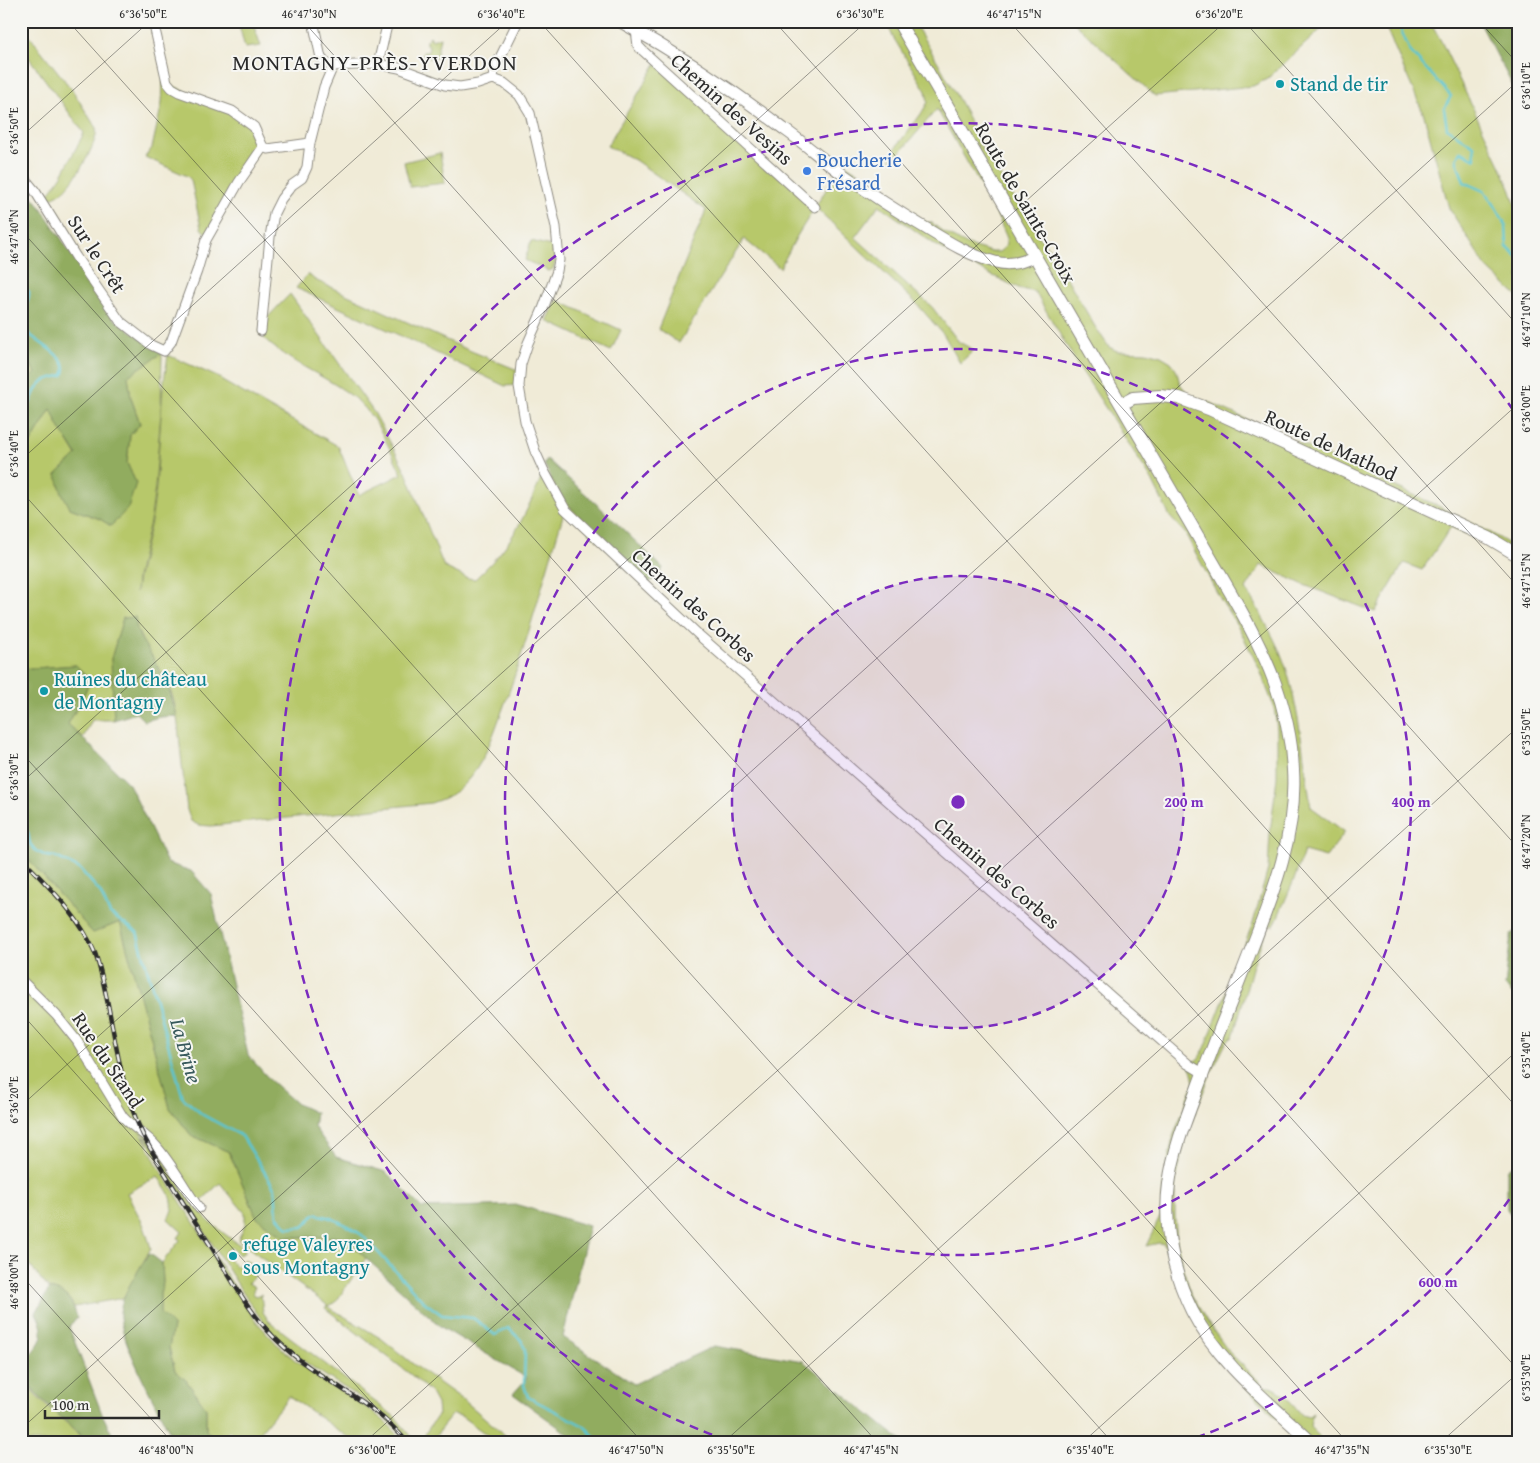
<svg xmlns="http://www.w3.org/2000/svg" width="1540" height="1463" viewBox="0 0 1540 1463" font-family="'Gentium Book Plus',serif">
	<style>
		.green { fill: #b7c86b; stroke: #717a4b }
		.forest { fill: #91ac5f; stroke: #5e6c45 }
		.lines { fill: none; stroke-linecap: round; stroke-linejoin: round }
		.stream { stroke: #59c6d2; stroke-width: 2.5 }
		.minor-casing { stroke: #8e8b81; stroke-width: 11 }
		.tertiary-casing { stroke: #8e8b81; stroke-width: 13 }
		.secondary-casing { stroke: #8e8b81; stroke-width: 14 }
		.minor { stroke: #fff; stroke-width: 9 }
		.tertiary { stroke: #fff; stroke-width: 11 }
		.secondary { stroke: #fff; stroke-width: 12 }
		.rail-casing { stroke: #2b2b2b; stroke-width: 4.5 }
		.rail { stroke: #f6f6f2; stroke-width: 2.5; stroke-dasharray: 8; stroke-linecap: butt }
		.ticks { fill: none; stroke: #2b2b2b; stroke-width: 1; stroke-opacity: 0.45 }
		.ring { fill: none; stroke: #7b2cbf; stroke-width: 2.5; stroke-dasharray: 9 6 }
		.culture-dot { fill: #0f9aa8; stroke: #f6f6f2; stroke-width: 2 }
		.shop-dot { fill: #3f7fe0; stroke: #f6f6f2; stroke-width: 2 }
		.labels { text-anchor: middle; stroke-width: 4; stroke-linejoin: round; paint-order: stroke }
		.culture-label { font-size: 20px; fill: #0d838f; stroke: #f6f6f2; text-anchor: start }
		.street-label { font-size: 20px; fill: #2b2b2b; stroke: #f6f6f2 }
		.shop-label { font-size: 20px; fill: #366cbe; stroke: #f6f6f2; text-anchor: start }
		.water-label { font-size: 21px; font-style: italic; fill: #395a5d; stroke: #f6f6f2 }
		.quarter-label { font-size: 22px; letter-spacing: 1px; fill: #2b2b2b; stroke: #f6f6f2 }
		.centre { fill: #7b2cbf; stroke: #f6f6f2; stroke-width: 2.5 }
		.ring-label { font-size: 15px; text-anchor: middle; font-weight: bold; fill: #7b2cbf; stroke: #f6f6f2; stroke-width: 4; stroke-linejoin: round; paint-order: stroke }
		.neatline { fill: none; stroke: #2b2b2b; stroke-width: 2 }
		.ticks-label { font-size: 12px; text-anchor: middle; fill: #2b2b2b }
	</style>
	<rect width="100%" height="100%" fill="#f6f6f2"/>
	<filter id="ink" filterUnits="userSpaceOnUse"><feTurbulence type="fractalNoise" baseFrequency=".02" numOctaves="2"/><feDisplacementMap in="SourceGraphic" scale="10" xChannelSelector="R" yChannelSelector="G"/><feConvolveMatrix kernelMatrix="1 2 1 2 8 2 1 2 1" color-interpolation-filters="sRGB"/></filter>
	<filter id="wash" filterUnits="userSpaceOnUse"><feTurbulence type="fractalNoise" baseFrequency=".0096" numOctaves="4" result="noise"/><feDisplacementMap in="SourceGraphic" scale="20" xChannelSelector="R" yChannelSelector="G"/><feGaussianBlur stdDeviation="1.12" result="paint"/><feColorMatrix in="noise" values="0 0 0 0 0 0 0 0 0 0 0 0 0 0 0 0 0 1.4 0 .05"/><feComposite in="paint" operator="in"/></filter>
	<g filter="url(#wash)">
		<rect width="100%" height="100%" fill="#f0ebd7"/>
		<path class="green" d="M238,21H252L261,46L245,48Z
			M886,21H913L939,64L965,111L979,144L1044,244L1050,249L1094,325L1109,347L1117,351L1146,352L1161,356L1171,362L1176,369L1180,384L1189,395L1215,405L1438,506L1491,533L1519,550V569L1486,543L1451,527L1422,570L1404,563L1375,612L1304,585L1261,565L1246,589C1261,615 1278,642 1287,671C1300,715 1304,762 1311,807L1345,832L1326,857L1304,851L1294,880L1274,926L1268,925L1253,965L1233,1037L1227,1041L1210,1075L1185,1138L1175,1185V1217L1177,1243L1182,1266L1192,1296L1208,1323L1229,1352L1265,1387C1280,1385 1293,1405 1302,1415L1308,1417L1314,1413L1311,1420L1310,1427L1325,1442H1288L1293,1434L1219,1361L1164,1244L1159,1243L1146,1246L1161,1215L1163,1186L1173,1137L1194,1083L1192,1072L1189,1064L1198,1059L1205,1048L1254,920L1268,869L1270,833L1277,777V729L1274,707L1260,670L1239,628L1221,600L1185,533L1170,517L1152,480L1078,365L1035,292L1021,289L991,275L937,246L879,205L855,237L932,307L959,342L974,350L960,363L944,335L917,304L815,207L797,236L780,268L744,239L679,343L658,329L706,210L635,160L607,146L656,64L815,207L843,163L865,176L926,222L932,223L943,232L968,245L991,252H999L1005,247L1007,238L996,213L937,109L892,162L891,159L896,147L921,114L928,102L926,91L893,37Z
			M1072,21H1330L1267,79L1253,86L1155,96Z
			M1383,21H1430L1441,41L1500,165L1511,191L1519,217V298L1486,267L1449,208L1424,115Z
			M21,28L28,34L73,91L96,128C100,141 73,184 62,192C57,196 50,198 44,201L62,175L84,133L21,47Z
			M430,36L432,40L440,37L436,59L422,57L423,52H428L429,45H426V40L429,39V37Z
			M163,81L245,120L261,144L208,232H204L201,228L191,180L187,176L145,157L152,148L162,103Z
			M440,153L445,183L410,187L404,162Z
			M531,241L555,247V264L553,269L549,271L525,260Z
			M308,274L315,280L466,349L520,371L519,385L505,386L401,336L296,288Z
			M290,294L375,414L406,472L444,567L467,578L475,579C486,568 498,557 507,544C523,522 533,496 544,471L594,533L649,582L648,588L565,509C544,577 526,648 501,714C492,738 484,763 466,782C455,794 446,798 431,803L211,826L198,825L191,821L187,810C185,789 182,767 180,745C178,726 177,707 170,689C161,666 136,641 135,617L123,618L111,659L114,720H92L83,738L68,724L82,699L90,680L76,665L21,669V456L32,441L51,408L58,425L77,456L56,475L70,508L100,519L111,526L136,483L127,463L130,435L140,423L131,398L128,376L162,353L161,412L155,487L151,517L137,577L136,592L138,577L152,517L156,487L163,387L168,355L222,379V381L338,446L359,495L402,474C389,449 379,420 358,401C328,375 285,363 259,333L264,321Z
			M557,300L621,330L611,351L547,321Z
			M21,350L36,373L25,383L21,396Z
			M21,851L93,933L120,922L170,1108L191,1135L229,1152L257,1218L284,1237H343L366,1258L335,1303L327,1306L382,1339L413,1364L466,1402L513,1442H497L461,1416L453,1414L442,1427L432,1442H409C397,1428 385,1415 371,1405C341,1384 306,1367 280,1341C266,1328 256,1311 245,1296L144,1136C168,1155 178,1184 197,1208C209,1224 228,1236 244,1248L245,1252L239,1255L231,1247L224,1253L236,1267L244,1259L259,1270L248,1283L255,1287L253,1291V1294L257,1296L261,1294L263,1312L269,1321L395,1417L412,1437L420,1441L438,1415L437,1404L431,1393L415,1378L325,1308L327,1305L238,1240L245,1225V1213L220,1183L197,1205L167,1159L155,1144L140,1131L157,1164L256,1321L277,1344L295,1360L369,1409L387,1423L405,1442H355L289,1396L252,1442H246L229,1431L219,1442H217L206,1430V1408L185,1379L175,1371L169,1347L173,1326L160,1313V1294L163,1283L162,1263L180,1240L178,1238L182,1232L168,1219C179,1200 167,1193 158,1176L127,1193L144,1226L151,1248L123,1298L74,1307C69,1296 60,1291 49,1289L21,1255V974C27,967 26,949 21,941Z
			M29,1386L37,1397L88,1442H21V1392Z"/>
		<path class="forest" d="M1479,21H1519V97L1518,96Z
			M21,182L38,203L113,318L162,353L128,376L131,398L140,424L130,435L127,463L136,483L128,508L111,526L100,519L70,508L62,493L56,475L77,455L58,425L51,409L32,441L21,456V396L25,384L36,373L21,350Z
			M547,459L603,510L663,568L657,578L649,582L594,533L559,494L544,464Z
			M135,617L137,630L141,639L152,656L169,689L177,716L160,717L144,721L136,713L114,720L111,659L123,618Z
			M76,665L90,680L82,699L68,724L129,784L167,863L191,871L211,894L248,1055L270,1080L297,1104L316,1113L314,1127L336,1157L386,1172L422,1208L518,1205L589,1226L563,1337L634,1384L714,1346L803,1361L903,1442H579L513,1394L527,1378L441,1327L343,1237H284L257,1218L229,1152L191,1135L170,1108L120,922L93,933L21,851V669Z
			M1519,928V995H1513L1505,986L1511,934Z
			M1519,1161V1221L1513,1217L1507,1209V1170Z
			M149,1253L162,1263L163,1283L160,1294V1313L173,1326L169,1348L175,1371L185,1379L206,1408V1430L217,1442H175C162,1416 117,1336 120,1312C122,1293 139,1270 149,1253Z
			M49,1289C67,1292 72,1301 77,1317L69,1327L102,1414L116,1442H89L38,1396L21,1374V1364C38,1345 50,1339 36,1313Z"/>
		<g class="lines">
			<path class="stream" d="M1397,21L1410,51L1451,96L1444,109L1447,128L1474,146L1475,159L1460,151L1456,159L1464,182L1484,191L1494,204L1506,225L1507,247L1519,258
				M21,289H26L29,292C30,301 22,309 21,319
				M21,325C29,341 74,356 63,375C57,377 49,378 44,381C33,387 28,412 21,424
				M21,823L28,833L30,844L36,851L46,856L56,857L80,869L100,892L110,914L137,932L183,1098L203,1115L242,1136L275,1189L277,1216L288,1228L303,1227L315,1214C333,1217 348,1225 362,1235L423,1301L442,1315L473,1318L495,1335L508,1328L521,1340L525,1349L524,1385L528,1397L584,1426L600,1442"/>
		</g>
	</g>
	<g filter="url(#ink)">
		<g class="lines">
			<g class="minor-casing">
				<path id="minor" d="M153,21L167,82L172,88L179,92L232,111L254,127L263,147
					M313,21L321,58L326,63L333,66L378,64L399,68L445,85L460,87L478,84L493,79
					M518,21L494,70L493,79L504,83L519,95L530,113L556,227L559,260L557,271L543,309L528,343L521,364L519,386L525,421L535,451L544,471L565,509L701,637L1188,1064L1203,1073
					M636,30L638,46L642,50L815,207
					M378,64L388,21
					M21,174L35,191L76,257L120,321L151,345L164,351L171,342L197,271L206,240L239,182L263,147L268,149L310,143
					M261,331L270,237L274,213L281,199L292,185L302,178L307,167L310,143L324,87L333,66
					M21,980L56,1015L77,1041L123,1117C133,1128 147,1135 156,1146C173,1165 184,1188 199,1208"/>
			</g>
			<g class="tertiary-casing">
				<path id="tertiary" d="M619,21C677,53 732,89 784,129C804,143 822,159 841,173C869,193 898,212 927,229C948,242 971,256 995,262C1010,266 1022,263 1035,256"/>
			</g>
			<g class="secondary-casing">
				<path id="secondary" d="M898,21L1232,595C1264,651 1290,704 1293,770C1297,835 1272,896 1249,955C1231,1002 1212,1048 1195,1095C1184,1124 1173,1153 1169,1184C1163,1227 1173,1273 1192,1311C1219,1364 1269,1402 1311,1442
					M1122,404L1133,398L1160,396L1179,398L1209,409L1489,538L1519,556"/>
			</g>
			<use href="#minor" class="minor"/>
			<use href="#tertiary" class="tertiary"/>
			<use href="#secondary" class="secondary"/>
			<g class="rail-casing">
				<path id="rail" d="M21,858C49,887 79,915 95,953C102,973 106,994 110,1015C119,1061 126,1107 150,1148C170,1183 192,1217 214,1251C234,1284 253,1319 282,1345C321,1382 373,1400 407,1442"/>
			</g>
			<use href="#rail" class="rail"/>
		</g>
	</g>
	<path class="ticks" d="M68,21L1347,1442M303,21L1519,1371M539,21L1519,1110M774,21L1519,849M1009,21L1519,588M1244,21L1519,327M1479,21L1519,65M21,137L150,21M21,230L1112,1442M21,460L508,21M21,491L877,1442M21,752L642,1442M21,783L867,21M21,1013L407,1442M21,1106L1226,21M21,1275L172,1442M21,1429L1519,80M365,1442L1519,403M724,1442L1519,726M1083,1442L1519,1049M1441,1442L1519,1372"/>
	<circle cx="958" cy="802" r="226" fill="#7b2cbf" fill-opacity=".12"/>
	<g class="ring">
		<circle cx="958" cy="802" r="226"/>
		<circle cx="958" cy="802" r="453"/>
		<path d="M1518 1187A679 679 0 0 1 1190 1440M726 1440A679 679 0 1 1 1518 417"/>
	</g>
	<g class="culture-dot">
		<circle cx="1280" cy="84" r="5"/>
		<circle cx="44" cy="691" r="5"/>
		<circle cx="233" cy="1256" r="5"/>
	</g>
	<circle class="shop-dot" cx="807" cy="171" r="5"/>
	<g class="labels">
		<g class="culture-label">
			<text x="1290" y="91">Stand de tir</text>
			<text x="54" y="686">Ruines du château<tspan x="54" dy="23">de Montagny</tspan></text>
			<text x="243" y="1251">refuge Valeyres<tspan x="243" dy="23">sous Montagny</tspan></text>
		</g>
		<g class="street-label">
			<text transform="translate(732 109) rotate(42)" y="7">Chemin des Vesins</text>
			<text transform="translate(1026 203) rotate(60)" y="7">Route de Sainte-Croix</text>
			<text transform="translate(97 254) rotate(57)" y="7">Sur le Crêt</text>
			<text transform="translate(1331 445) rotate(25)" y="7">Route de Mathod</text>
			<text transform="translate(694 605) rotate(42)" y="7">Chemin des Corbes</text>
			<text transform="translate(997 873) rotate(41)" y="7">Chemin des Corbes</text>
			<text transform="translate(108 1060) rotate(56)" y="7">Rue du Stand</text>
		</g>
		<g class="shop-label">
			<text x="817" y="167">Boucherie<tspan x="817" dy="23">Frésard</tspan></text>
		</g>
		<g class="water-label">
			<text transform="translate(186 1051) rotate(74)" y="7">La Brine</text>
		</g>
		<g class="quarter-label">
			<text x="375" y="70">MONTAGNY-PRÈS-YVERDON</text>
		</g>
	</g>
	<circle cx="958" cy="802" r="8" class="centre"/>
	<g class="ring-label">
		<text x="1184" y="807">200 m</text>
		<text x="1411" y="807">400 m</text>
		<text x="1438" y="1287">600 m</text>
	</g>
	<rect width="1540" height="1463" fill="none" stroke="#f6f6f2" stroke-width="55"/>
	<path d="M45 1410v8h114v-8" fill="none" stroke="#2b2b2b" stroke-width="2.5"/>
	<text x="52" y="1410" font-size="15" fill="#2b2b2b" stroke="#f6f6f2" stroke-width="4" paint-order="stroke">100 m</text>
	<rect x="28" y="28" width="1484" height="1408" class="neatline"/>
	<g class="ticks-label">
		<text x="143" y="18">6°36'50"E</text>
		<text x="309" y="18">46°47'30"N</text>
		<text x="501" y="18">6°36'40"E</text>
		<text x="860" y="18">6°36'30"E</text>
		<text x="1014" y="18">46°47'15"N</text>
		<text x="1219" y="18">6°36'20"E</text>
		<text transform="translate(1526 86) rotate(-90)" y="4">6°36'10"E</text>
		<text transform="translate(14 131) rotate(-90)" y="4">6°36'50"E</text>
		<text transform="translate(14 237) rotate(-90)" y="4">46°47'40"N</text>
		<text transform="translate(1526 320) rotate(-90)" y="4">46°47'10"N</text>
		<text transform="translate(1526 409) rotate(-90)" y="4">6°36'00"E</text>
		<text transform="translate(14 454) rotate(-90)" y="4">6°36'40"E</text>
		<text transform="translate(1526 581) rotate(-90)" y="4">46°47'15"N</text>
		<text transform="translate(1526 732) rotate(-90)" y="4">6°35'50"E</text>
		<text transform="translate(14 777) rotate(-90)" y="4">6°36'30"E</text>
		<text transform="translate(1526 842) rotate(-90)" y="4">46°47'20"N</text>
		<text transform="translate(1526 1055) rotate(-90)" y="4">6°35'40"E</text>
		<text transform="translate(14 1100) rotate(-90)" y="4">6°36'20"E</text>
		<text transform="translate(14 1282) rotate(-90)" y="4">46°48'00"N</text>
		<text transform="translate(1526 1378) rotate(-90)" y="4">6°35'30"E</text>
		<text x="166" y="1454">46°48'00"N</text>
		<text x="372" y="1454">6°36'00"E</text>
		<text x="636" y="1454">46°47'50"N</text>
		<text x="731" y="1454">6°35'50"E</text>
		<text x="871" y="1454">46°47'45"N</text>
		<text x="1090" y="1454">6°35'40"E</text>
		<text x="1342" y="1454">46°47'35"N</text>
		<text x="1448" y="1454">6°35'30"E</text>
	</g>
</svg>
